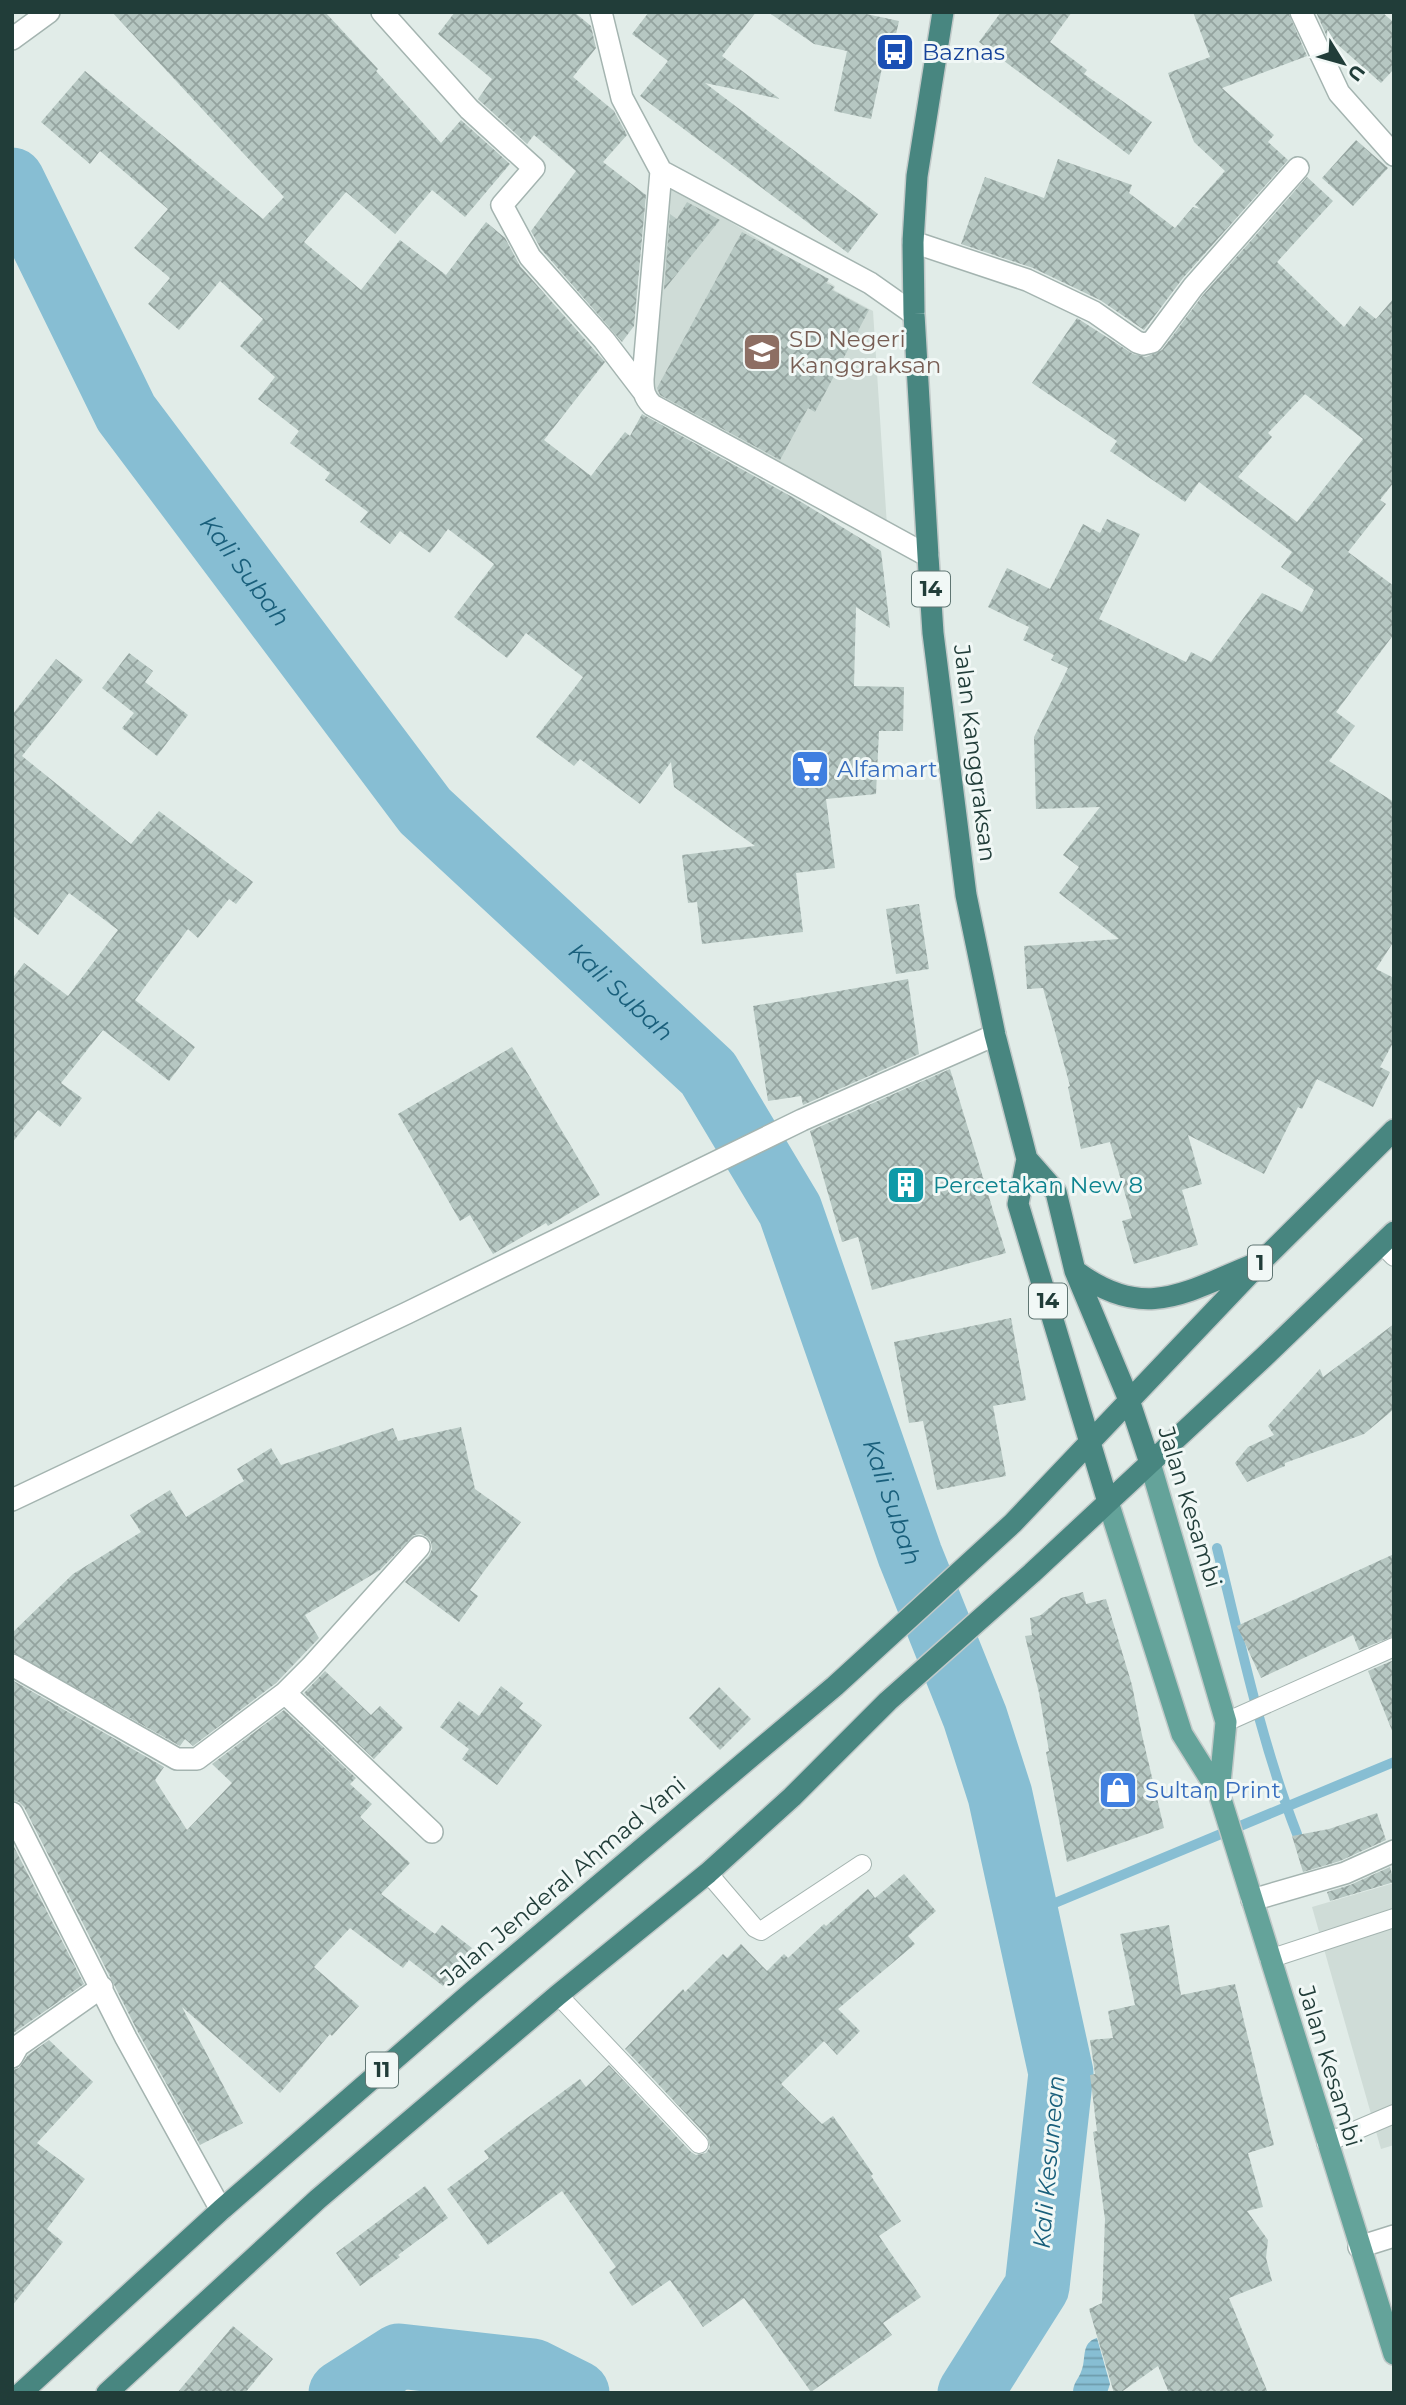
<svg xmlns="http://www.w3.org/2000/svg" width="1406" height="2405" viewBox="0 0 1406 2405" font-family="Montserrat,sans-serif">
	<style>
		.built { fill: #cfdcd7 }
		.water { fill: url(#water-rules) }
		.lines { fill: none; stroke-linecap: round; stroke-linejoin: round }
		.stream { stroke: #87bed3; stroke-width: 10 }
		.river { stroke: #87bed3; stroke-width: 65 }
		.building { fill: url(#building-cross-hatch); fill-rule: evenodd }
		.service-casing { stroke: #a4b4b0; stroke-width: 20 }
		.minor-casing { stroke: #a4b4b0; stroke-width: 24 }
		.primary-casing { stroke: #c1c9c8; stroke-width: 24 }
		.trunk-casing { stroke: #c1c9c8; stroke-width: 24 }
		.service { stroke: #fff; stroke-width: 18 }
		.minor { stroke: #fff; stroke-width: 21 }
		.primary { stroke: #64a39a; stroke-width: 21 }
		.trunk { stroke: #488680; stroke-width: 21 }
		.labels { text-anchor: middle; stroke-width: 6; stroke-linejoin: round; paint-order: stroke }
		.shield { fill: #f1f8f6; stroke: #5f7572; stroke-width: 2 }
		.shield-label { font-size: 21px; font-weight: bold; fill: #213d39 }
		.transit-label { font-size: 23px; fill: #164399; stroke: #f1f8f6; text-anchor: start }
		.education-label { font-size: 23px; fill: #785e54; stroke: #f1f8f6; text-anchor: start }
		.street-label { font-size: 23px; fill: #213d39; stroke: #f1f8f6 }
		.shop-label { font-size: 23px; fill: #366cbe; stroke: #f1f8f6; text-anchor: start }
		.culture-label { font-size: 23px; fill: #0d838f; stroke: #f1f8f6; text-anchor: start }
		.water-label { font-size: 24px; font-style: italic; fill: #195f7b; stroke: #f1f8f6 }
	</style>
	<defs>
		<pattern id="water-rules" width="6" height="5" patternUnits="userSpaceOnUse" patternTransform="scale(1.75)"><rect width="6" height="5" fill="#87bed3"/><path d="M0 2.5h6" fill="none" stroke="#6e9cac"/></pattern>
		<pattern id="building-cross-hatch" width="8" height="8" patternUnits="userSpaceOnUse" patternTransform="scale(1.75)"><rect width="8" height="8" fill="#b6c7c2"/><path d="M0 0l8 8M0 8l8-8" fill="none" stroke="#94a39f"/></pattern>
	</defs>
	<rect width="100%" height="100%" fill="#e1ece8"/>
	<path class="built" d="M662,184L693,199L835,286L834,290L873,311L887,526L646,392Z
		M1394,1883V2145L1381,2149L1312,1907Z"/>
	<path class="water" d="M1097,2338L1110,2384L1107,2393H1073C1073,2383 1078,2380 1081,2372C1087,2359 1080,2343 1097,2338Z"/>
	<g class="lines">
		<path class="stream" d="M1217,1548C1241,1644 1261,1742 1297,1834
			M1026,1915L1394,1762"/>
		<g class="river">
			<path id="s1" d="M12,180L126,413L425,811L708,1073L790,1210L910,1555L975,1717L1000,1795L1061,2073L1037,2287L970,2393"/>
			<path d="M341,2393L399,2356L533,2371L577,2393"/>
		</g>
	</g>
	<path class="building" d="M112,12H325L378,69L376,71L441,143L461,120L510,164L465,217L432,190L395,234L346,192L304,242L361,290L400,240L446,275L486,222L505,238L520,266L605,362L544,440L591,476L625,432L630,436L642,414L803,503L881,551L890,628L856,607L854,686L904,687L903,731H879L876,794L826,799L835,868L796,873L803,932L702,944L697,902L688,903L682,855L755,846L674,787L671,762L640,804L580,759L574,766L536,737L583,677L526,633L507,658L454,617L494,564L448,529L430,553L400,531L390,544L360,522L368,512L325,480L330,473L290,443L299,431L258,399L275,377L240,346L263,319L220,281L179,330L148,304L170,278L134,248L168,209L100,151L90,164L41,122L85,71L263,219L284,197Z
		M455,12H574L591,26L596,48L573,77L614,111L627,135L603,162L646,195L634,326L622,342L541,249L531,231L576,171L534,135L527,144L478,99L492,79L438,34Z
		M649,12H756L722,56L780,99L705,83L878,214L848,253L640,96L668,61L632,34Z
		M768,12H857L899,21L890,60L884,59L871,119L834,111L847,51L814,44Z
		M1001,12H1072L1050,42L1087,70L1084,74L1152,122L1129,155L979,42Z
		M1193,12H1288L1307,56L1222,88L1274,135L1268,142L1288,160L1183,278L1144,330L1100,300L1033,268L961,244L985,177L1044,198L1058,159L1132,185L1129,193L1175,228L1193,207L1200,209L1195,205L1225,171L1194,142L1168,73L1210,57Z
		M1316,12H1382L1394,23V69L1381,83L1337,44L1331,46Z
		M1356,140L1388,168L1353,206L1322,178Z
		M1307,177L1333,201L1277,262L1344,327L1360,306L1376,319L1394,298V482L1380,500L1386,504L1348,552L1394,586V634L1336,712L1355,726L1329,761L1394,802V941L1376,969L1394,978V1041L1380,1067L1390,1072L1373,1107L1317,1079L1302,1109L1298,1107L1264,1174L1188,1135L1202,1184L1182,1190L1198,1245L1134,1264L1122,1221L1132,1218L1110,1142L1081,1149L1068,1087L1070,1086L1043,988L1027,989L1024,946L1119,939L1059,893L1079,867L1063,855L1100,807L1036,809L1034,737L1068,668L1051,660L1054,655L1023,640L1029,627L988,607L1007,568L1050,589L1083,524L1100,533L1107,519L1140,534L1099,619L1186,662L1191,652L1211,662L1262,593L1302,612L1314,590L1281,567L1292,552L1199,482L1185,502L1110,451L1117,441L1032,383L1077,318L1133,354L1146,357L1162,350L1203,295ZM1305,394L1363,439L1297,522L1238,477L1272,437L1268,433Z
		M687,202L720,220L664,290L670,214L677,219Z
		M742,232L829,279L826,283L834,287L832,290L869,310L815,412L808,408L780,460L660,395L657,388Z
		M129,653L153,671L145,682L188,715L157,756L122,728L134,713L102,688Z
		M56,659L83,680L22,756L131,844L159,811L253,882L236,904L229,899L198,938L188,929L135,1000L195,1047L169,1081L103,1030L61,1083L82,1098L60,1127L38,1110L12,1143V979L24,963L68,996L118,930L69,893L38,935L12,915V715Z
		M919,904L929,969L896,974L886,909Z
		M908,979L919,1054L803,1105L801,1096L768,1101L753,1006Z
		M512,1047L600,1195L548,1226L546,1223L493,1254L470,1215L460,1221L398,1114Z
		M950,1069L1006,1253L872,1290L858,1237L842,1242L810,1131Z
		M1011,1318L1026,1400L993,1406L1006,1476L937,1490L923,1421L909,1423L894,1342Z
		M1394,1324V1409L1364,1434L1285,1463V1466L1247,1482L1235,1463L1248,1447L1274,1435L1268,1426L1320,1369L1323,1377Z
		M461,1427L475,1489L521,1522L470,1590L478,1596L459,1622L405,1582L429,1556L432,1549L431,1542L427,1537L421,1534L414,1535L380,1570L305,1615L319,1638L276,1683L193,1746L185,1739L180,1746L12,1652V1633L73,1574L141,1532L130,1515L170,1490L186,1517L244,1481L237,1469L271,1448L281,1465L393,1428L398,1441Z
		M1394,1554V1636L1359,1650L1353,1635L1261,1678L1237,1626Z
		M1083,1592L1086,1604L1106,1599L1132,1685L1142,1735L1164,1828L1067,1862L1046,1752L1049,1751L1039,1693L1025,1636L1032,1635L1030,1618L1041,1615L1061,1598Z
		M1394,1660V1732L1393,1733L1368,1671Z
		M325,1671L371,1715L380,1706L403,1728L374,1759L304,1693Z
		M12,1680L164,1767L155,1780L187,1830L232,1783L212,1764L284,1710L356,1778L350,1784L372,1804L360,1817L410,1863L381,1894L435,1934L442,1925L472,1948L443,1986L409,1960L403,1968L350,1928L314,1967L359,2006L332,2036L330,2034L280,2093L182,2007L243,2123L200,2145L138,2032L24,1807L19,1802L12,1800Z
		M501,1686L523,1703L519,1708L542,1725L497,1785L462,1759L469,1749L440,1727L459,1701L479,1716Z
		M719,1687L751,1719L720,1750L689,1718Z
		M1377,1813L1386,1840L1340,1861L1303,1872L1292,1836L1329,1829Z
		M12,1843L84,1984L12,2034Z
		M1390,1867L1394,1882L1330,1901L1327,1892L1350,1885Z
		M904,1874L936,1911L908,1936L915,1944L838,2009L860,2031L837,2055L824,2041L781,2084L822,2124L833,2116L873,2174L871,2176L901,2221L879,2236L921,2297L883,2323L892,2335L811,2392L744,2298L703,2327L670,2280L632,2306L609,2272L616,2267L562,2191L488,2245L447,2189L489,2158L484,2151L527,2118L580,2079L586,2087L609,2065L691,2152L696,2155L706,2153L710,2147L707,2136L625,2049L683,1989L685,1992L723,1954L727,1958L741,1944L767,1971L784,1954L788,1958L824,1924L826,1926L868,1889L875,1898Z
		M1169,1925L1181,1995L1235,1984L1274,2145L1248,2153L1263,2207L1247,2211L1268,2240L1266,2258L1272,2281L1229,2298L1268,2393H1169L1158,2366L1120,2393H1114L1089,2309L1102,2303L1105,2219L1093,2132L1097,2131L1090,2075L1095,2074L1090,2040L1113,2038L1108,2011L1135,2005L1120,1934Z
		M49,2040L93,2082L37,2143L85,2179L47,2229L63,2242L12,2306V2070L19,2068L28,2055Z
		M425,2186L448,2218L398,2255L400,2257L360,2286L336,2253Z
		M233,2326L273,2359L245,2393H177Z"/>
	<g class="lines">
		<g class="service-casing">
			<path id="service" d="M1381,1244L1394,1257
				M1226,1722L1394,1647
				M708,1873L755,1928L761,1931L862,1864
				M1269,1959L1394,1918
				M558,1995L699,2144
				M1326,2143L1394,2114"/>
		</g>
		<g class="minor-casing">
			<path id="minor" d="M382,12L469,109L534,168L502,205L530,257L604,340L643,391
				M601,12L622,98L661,171L870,283L914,314
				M1301,12L1339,93L1394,155
				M12,39L49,12
				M661,171L643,379C643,391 644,397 652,405L928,556
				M913,242L1027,280L1094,312L1137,342L1143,344L1152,342L1193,287L1298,168
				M12,1500L407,1313L802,1120L995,1035
				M12,1665L177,1759H197L285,1693L311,1667L419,1547
				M285,1693L432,1832
				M12,1813L126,2038L221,2210
				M1252,1900L1345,1873L1394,1851
				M12,2057L18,2046L102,1987
				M1359,2247L1394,2236"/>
		</g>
		<g class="primary-casing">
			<path id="primary" d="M1150,1463L1226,1722L1219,1793
				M1108,1502L1182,1734L1219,1793L1394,2354"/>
		</g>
		<g class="trunk-casing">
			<path id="trunk" d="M943,12L917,176L913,242L914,314L928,556L933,633L966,895L995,1035L1027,1159L1018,1204L1108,1502
				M1027,1159L1056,1192L1075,1271L1129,1400L1150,1463
				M1077,1272C1144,1321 1184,1293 1252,1265
				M21,2393L221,2210L472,1992L835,1686L1013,1523L1261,1262L1394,1130
				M107,2393L318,2199L558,1995L708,1873L792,1797L888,1701L1032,1573L1264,1357L1394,1232"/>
		</g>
		<use href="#service" class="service"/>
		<use href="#minor" class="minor"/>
		<use href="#primary" class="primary"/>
		<use href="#trunk" class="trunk"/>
	</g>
	<defs>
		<g id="bus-square" transform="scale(2.0125)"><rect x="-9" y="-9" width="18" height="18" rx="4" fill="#1a4fb4" stroke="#f1f8f6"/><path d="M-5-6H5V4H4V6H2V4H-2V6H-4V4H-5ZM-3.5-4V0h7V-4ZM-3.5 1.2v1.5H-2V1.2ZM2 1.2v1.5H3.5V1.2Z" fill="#fff"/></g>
		<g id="school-square" transform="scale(2.0125)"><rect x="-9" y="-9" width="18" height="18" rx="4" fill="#8d6e63" stroke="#f1f8f6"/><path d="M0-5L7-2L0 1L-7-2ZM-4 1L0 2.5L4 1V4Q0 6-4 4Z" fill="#fff"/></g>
		<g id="supermarket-square" transform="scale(2.0125)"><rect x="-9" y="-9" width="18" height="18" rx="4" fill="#3f7fe0" stroke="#f1f8f6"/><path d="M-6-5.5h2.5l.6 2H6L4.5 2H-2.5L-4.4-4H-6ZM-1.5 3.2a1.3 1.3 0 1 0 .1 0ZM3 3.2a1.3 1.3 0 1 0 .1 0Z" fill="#fff"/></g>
		<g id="building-square" transform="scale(2.0125)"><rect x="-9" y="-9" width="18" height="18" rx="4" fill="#0f9aa8" stroke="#f1f8f6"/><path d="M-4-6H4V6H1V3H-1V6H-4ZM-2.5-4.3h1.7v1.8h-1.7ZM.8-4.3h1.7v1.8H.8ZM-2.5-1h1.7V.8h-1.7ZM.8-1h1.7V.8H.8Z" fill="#fff"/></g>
		<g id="shop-square" transform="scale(2.0125)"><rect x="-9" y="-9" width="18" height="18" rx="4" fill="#3f7fe0" stroke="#f1f8f6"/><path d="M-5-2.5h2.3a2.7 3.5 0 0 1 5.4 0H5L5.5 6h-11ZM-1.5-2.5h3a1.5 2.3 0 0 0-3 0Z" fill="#fff"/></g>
	</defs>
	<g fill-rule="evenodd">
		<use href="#bus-square" x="895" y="52"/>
		<use href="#school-square" x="762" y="352"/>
		<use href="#supermarket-square" x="810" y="769"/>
		<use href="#building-square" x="906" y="1185"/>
		<use href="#shop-square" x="1118" y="1790"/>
	</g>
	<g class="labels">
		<g class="shield">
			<rect x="912" y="571.5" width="38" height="35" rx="5"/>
			<rect x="1248" y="1245.5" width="24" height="35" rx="5"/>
			<rect x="1029" y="1283.5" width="38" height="35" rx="5"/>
			<rect x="366" y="2052.5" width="32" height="35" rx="5"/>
		</g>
		<g class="shield-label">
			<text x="931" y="596">14</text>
			<text x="1260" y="1270">1</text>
			<text x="1048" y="1308">14</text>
			<text x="382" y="2077">11</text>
		</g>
		<g class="transit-label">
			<text x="922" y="60">Baznas</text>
		</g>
		<g class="education-label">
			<text x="789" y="347">SD Negeri<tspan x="789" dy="26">Kanggraksan</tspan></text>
		</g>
		<g class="street-label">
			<text transform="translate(975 753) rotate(83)" y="8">Jalan Kanggraksan</text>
			<text transform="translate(1190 1507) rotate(73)" y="8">Jalan Kesambi</text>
			<text transform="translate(563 1881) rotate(-40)" y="8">Jalan Jenderal Ahmad Yani</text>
			<text transform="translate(1330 2066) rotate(73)" y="8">Jalan Kesambi</text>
		</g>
		<g class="shop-label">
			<text x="837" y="777">Alfamart</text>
			<text x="1145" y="1798">Sultan Print</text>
		</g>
		<g class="culture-label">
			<text x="933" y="1193">Percetakan New 8</text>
		</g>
		<g class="water-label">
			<text dy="8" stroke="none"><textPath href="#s1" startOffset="457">Kali Subah</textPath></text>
			<text dy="8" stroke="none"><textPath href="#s1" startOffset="1024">Kali Subah</textPath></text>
			<text dy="8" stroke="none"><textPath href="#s1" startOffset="1612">Kali Subah</textPath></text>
			<text transform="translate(1049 2162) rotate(-85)" y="8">Kali Kesunean</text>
		</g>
	</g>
	<rect width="1406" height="2405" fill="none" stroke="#213d39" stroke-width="28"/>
	<g transform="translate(1343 63) rotate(127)" stroke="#f1f8f6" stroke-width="5" paint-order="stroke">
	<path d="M0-5L12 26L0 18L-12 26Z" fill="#213d39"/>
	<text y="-10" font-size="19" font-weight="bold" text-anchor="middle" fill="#213d39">U</text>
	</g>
</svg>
